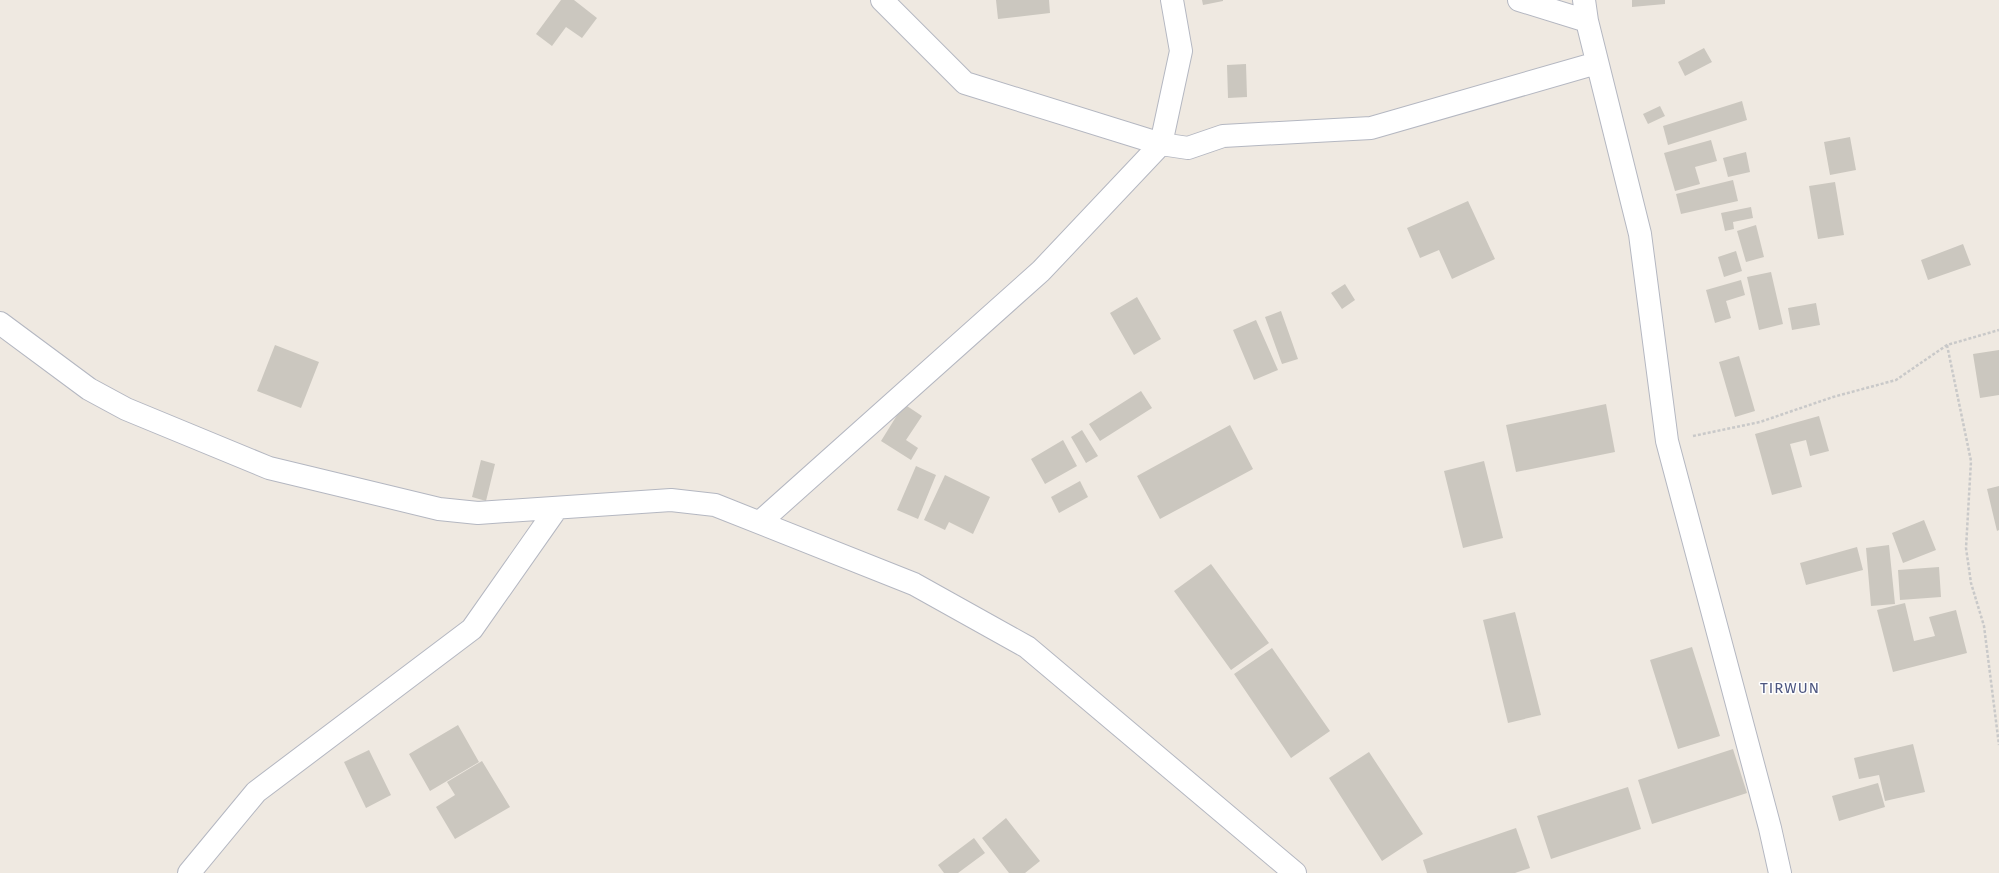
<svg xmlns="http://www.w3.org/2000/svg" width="1999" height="873" viewBox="0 0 1999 873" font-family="'Fira Sans',sans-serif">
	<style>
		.building { fill: #cbc7bf }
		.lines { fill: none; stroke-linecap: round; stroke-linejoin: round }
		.minor-casing { stroke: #b4b7c1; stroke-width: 24 }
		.path { stroke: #c9c9c9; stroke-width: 2.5; stroke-dasharray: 3 2; stroke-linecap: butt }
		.minor { stroke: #fff; stroke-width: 22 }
		.labels { text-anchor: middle; stroke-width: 3; stroke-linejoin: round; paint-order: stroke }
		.quarter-label { font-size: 15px; letter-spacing: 1px; fill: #4d5680; stroke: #fff }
	</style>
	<rect width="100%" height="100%" fill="#efe9e1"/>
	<path class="building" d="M561,0H574L597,18L582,38L566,27L552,46L536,34Z
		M996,0H1049L1050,13L998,19Z
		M1202,0H1223V1L1203,5Z
		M1632,0H1665V4L1632,7Z
		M1704,48L1712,62L1685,76L1678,62Z
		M1246,64L1247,97L1228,98L1227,65Z
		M1742,101L1747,120L1668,145L1663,126Z
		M1660,106L1665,116L1648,124L1643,114Z
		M1850,137L1856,170L1830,175L1824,142Z
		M1711,140L1717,161L1695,167L1700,184L1675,191L1664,153Z
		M1746,152L1750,172L1728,177L1723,158Z
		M1733,180L1738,201L1681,214L1676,194Z
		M1835,182L1844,235L1818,239L1809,186Z
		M1468,201L1495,259L1452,279L1439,250L1420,258L1407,228Z
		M1751,207L1753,218L1733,222L1734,229L1725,231L1721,213Z
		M1756,225L1764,257L1746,262L1737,231Z
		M1963,244L1971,265L1928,280L1921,260Z
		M1736,251L1742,271L1724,277L1718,257Z
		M1771,272L1783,324L1759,330L1747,277Z
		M1741,280L1745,295L1726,301L1731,318L1715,323L1706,290Z
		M1345,284L1355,300L1342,309L1331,293Z
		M1137,297L1161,339L1134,355L1110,313Z
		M1816,303L1820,325L1792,330L1788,308Z
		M1281,311L1298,359L1282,364L1265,317Z
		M1256,320L1278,370L1254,380L1233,330Z
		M275,345L319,362L301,408L257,391Z
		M1999,350V395L1980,398L1973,354Z
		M1739,356L1755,411L1735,417L1719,362Z
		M1141,391L1152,408L1100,441L1089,424Z
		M904,404L922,416L906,440L918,448L911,460L881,441Z
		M1606,404L1615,452L1516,472L1506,425Z
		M1819,416L1829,451L1810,456L1806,440L1790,444L1802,487L1772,495L1755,434Z
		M1230,425L1253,469L1160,519L1137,476Z
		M1082,430L1098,456L1086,463L1071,437Z
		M1063,440L1077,466L1045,484L1031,459Z
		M481,460L495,464L486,501L472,497Z
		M1484,461L1503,538L1463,548L1444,471Z
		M916,466L936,475L918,519L897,510Z
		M945,475L990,497L973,534L949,522L945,530L924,520Z
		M1080,481L1088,497L1059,513L1051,497Z
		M1999,486V530L1997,531L1987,489Z
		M1924,520L1936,550L1903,563L1892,533Z
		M1889,545L1895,604L1871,606L1866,548Z
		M1857,547L1863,570L1806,585L1800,563Z
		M1211,564L1269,643L1231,670L1174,591Z
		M1939,567L1941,597L1900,600L1898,570Z
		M1905,603L1914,641L1935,636L1929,617L1956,610L1967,653L1893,672L1877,610Z
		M1515,612L1541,715L1508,723L1483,620Z
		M1692,647L1720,736L1678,749L1650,660Z
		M1272,648L1330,731L1291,758L1234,674Z
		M458,725L479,762L430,791L409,754Z
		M1913,744L1925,792L1885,801L1879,775L1859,779L1854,758Z
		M1733,749L1747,793L1652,824L1638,780Z
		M369,750L391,795L366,808L344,762Z
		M1369,752L1423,834L1382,861L1329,778Z
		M482,761L510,807L455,839L436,807L455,795L447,782Z
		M1878,783L1885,807L1839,821L1832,796Z
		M1628,787L1641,829L1551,859L1537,816Z
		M1006,818L1040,861L1025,873H1009L982,838Z
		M1516,828L1530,868L1515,873H1427L1423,860Z
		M974,838L985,853L958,873H944L938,865Z"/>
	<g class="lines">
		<g class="minor-casing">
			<path id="minor" d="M882,0L965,83L1161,144L1188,148L1223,136L1371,128L1597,63
				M1519,0L1587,21
				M1584,0L1587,21L1640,234L1667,441L1770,828L1780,873
				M0,323L89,389L126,409L269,468L439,509L478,513L671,500L715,505L914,584L1027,647L1295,873
				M760,522L1041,271L1161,144L1181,51L1172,0
				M189,873L256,792L472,629L557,508"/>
		</g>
		<path class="path" d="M1947,345L1971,461L1966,548L1971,583L1984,626L1999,745
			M1693,436L1760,422L1833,397L1896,380L1947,345L1999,330"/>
		<use href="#minor" class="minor"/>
	</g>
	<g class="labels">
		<g class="quarter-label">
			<text x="1790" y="693">TIRWUN</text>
		</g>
	</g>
</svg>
